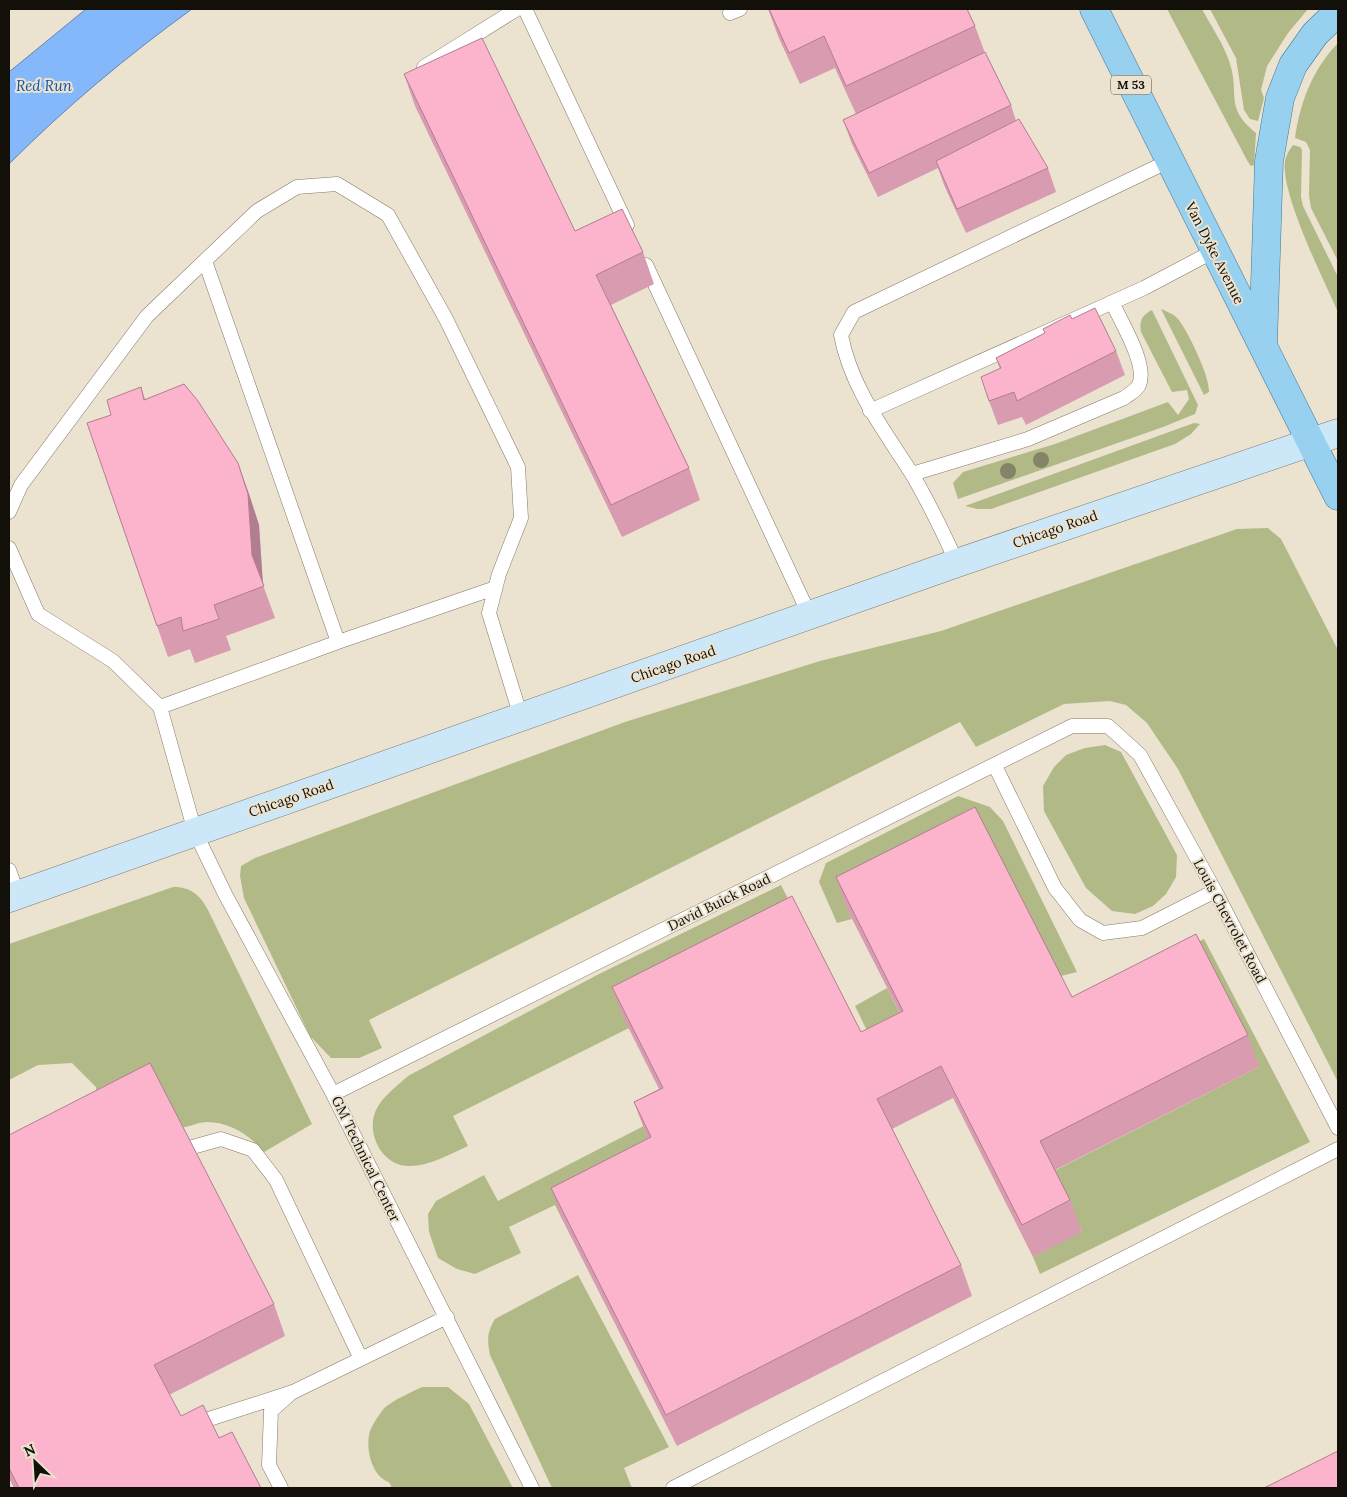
<svg xmlns="http://www.w3.org/2000/svg" width="1347" height="1497" viewBox="0 0 1347 1497" font-family="Lora,serif">
	<style>
		.green { fill: #b1ba87 }
		.water { fill: #85b8fb; stroke: #6386b2 }
		.lines { fill: none; stroke-linecap: round; stroke-linejoin: round }
		.service-casing { stroke: #827969; stroke-width: 15 }
		.secondary-casing { stroke: #827969; stroke-width: 29 }
		.primary-casing { stroke: #3d7899; stroke-width: 29 }
		.service { stroke: #fff; stroke-width: 14 }
		.secondary { stroke: #cce7f8; stroke-width: 28 }
		.primary { stroke: #98d0f0; stroke-width: 28 }
		.tree { fill: #858468 }
		.wall { fill: #d99bb0 }
		.shaded-wall { fill: #b07e90 }
		.building { fill: #fcb4cd; stroke: #b07e90 }
		.labels { text-anchor: middle; stroke-width: 4; stroke-linejoin: round; paint-order: stroke }
		.shield { fill: #ebe2cf; stroke: #544f44; stroke-width: 1 }
		.shield-label { font-size: 12px; font-weight: bold; fill: #131009 }
		.street-label { font-size: 14px; fill: #131009; stroke: #ebe2cf }
		.water-label { font-size: 15px; font-style: italic; fill: #1256a3; stroke: #ebe2cf }
	</style>
	<rect width="100%" height="100%" fill="#ebe2cf"/>
	<path class="green" d="M1167,9H1202C1211,26 1223,43 1229,61C1241,94 1223,106 1256,133L1254,165L1251,166L1248,162Z
		M1210,9H1308L1288,33L1267,66L1261,90L1264,98L1258,121L1250,119L1244,110L1236,58Z
		M1338,43V261L1311,208L1309,195L1310,150L1306,142L1295,138C1300,102 1313,69 1338,43Z
		M1293,145L1300,147L1302,150L1301,197L1303,206L1338,277V312C1326,284 1273,180 1287,155C1288,151 1291,148 1293,145Z
		M1161,309C1167,312 1173,313 1178,319C1188,331 1210,377 1209,392L1204,395Z
		M1152,310L1198,405L1195,414L1163,427L958,499L953,483L963,472L1055,444L1168,402L1178,415L1189,399L1187,390L1172,392L1141,332C1139,321 1142,315 1152,310Z
		M1194,423L1200,424L1191,434L1175,444L991,509H977L965,506Z
		M1268,528L1281,539L1338,650V1082L1178,769L1147,723L1126,705L1110,701L1064,704L976,747L960,722L369,1020L382,1048L359,1058H331L310,1036L244,898L240,876L241,866L255,858L625,722L820,661L941,631L1237,529Z
		M1105,745L1121,752L1177,855L1176,877L1166,894L1153,906L1135,914L1112,911L1086,888L1044,811L1043,786L1054,767L1066,755L1085,748Z
		M958,796L990,807L1003,821L1077,972L1057,977L847,909L852,919L837,923L819,882L826,863Z
		M781,885L803,928L631,1027L453,1116L468,1146C450,1154 430,1166 410,1166C383,1167 365,1134 376,1110C382,1097 397,1086 408,1076L597,975Z
		M173,887C191,887 200,895 208,910L312,1124L264,1152C250,1135 229,1122 207,1122C198,1122 189,1128 180,1127C153,1127 125,1120 98,1117L96,1087L72,1063L38,1065L9,1080V944Z
		M1204,939L1310,1142L1040,1274L1033,1257L1082,1231L1052,1172L1259,1067L1072,1006Z
		M887,988L908,1029L875,1047L855,1006Z
		M671,1112L663,1168L562,1219L555,1205L509,1227L521,1253L475,1274L457,1269L438,1258L429,1232L428,1214L436,1201L484,1175L498,1201Z
		M578,1275L669,1447L624,1468L632,1488H552L490,1355C487,1340 487,1332 495,1319Z
		M422,1387H448L469,1404L513,1488H392L389,1482C373,1477 366,1452 369,1435C370,1428 378,1416 382,1411C388,1402 412,1392 422,1387Z"/>
	<path class="water" d="M86,9H192C127,56 66,107 9,164V72Z"/>
	<g class="lines">
		<g class="service-casing">
			<path id="service" d="M525,9L627,225
				M730,13L740,9
				M424,67L517,9
				M646,265L810,616
				M870,411L1144,288L1214,251
				M912,474L1028,439L1124,398C1129,394 1136,391 1139,385C1148,365 1121,322 1112,302
				M9,512L21,485L147,316L257,211L297,187L337,184L388,215L446,319L518,467L521,518L499,574L489,613L521,717
				M9,548L38,614L113,661L160,707L195,832L225,894L333,1094L532,1488
				M957,563C943,532 929,503 912,474C884,430 851,388 841,335L854,312L1169,161
				M338,642L495,588
				M160,707L338,642L205,261
				M995,766L1055,888L1080,920L1103,933L1142,928L1215,891
				M9,870L18,895
				M333,1094L1072,726H1108L1140,755L1215,891L1338,1128
				M189,1148L221,1139L253,1150L276,1180L361,1359
				M206,1420L293,1392L447,1317
				M281,1488L269,1465L271,1411L289,1395
				M673,1488L1338,1149"/>
		</g>
		<g class="secondary-casing">
			<path id="secondary" d="M9,898L957,563L1338,433"/>
		</g>
		<g class="primary-casing">
			<path id="primary" d="M1094,9L1338,496
				M1263,345L1269,161L1280,98L1293,65L1315,34L1338,12"/>
		</g>
		<use href="#service" class="service"/>
		<use href="#secondary" class="secondary"/>
		<use href="#primary" class="primary"/>
	</g>
	<g class="tree">
		<circle cx="1041" cy="460" r="8"/>
		<circle cx="1008" cy="471" r="8"/>
	</g>
	<path class="wall" d="M768,9H967L975,26L985,53L1011,105L1016,121L1048,168L1056,192L966,233L944,185L938,168L878,197L852,144L843,120L856,114L835,68L800,84L778,36Z
		M404,74L575,231L643,252L654,284L611,305L689,468L700,500L622,537L415,106Z
		M1072,319L1116,351L1125,375L1026,425L1022,417L998,425L989,401L1000,369L996,358Z
		M141,387L145,399L249,494L259,525L263,585L275,618L226,636L231,650L195,663L190,649L168,657L157,626L111,415Z
		M836,877L1072,997L1248,1035L1259,1067L1055,1170L1070,1200L1082,1232L1033,1257L953,1098L892,1129L961,1265L972,1296L677,1446L562,1219L551,1188L648,1139L634,1102L659,1089L624,1019L612,987L861,1032L900,1013L847,909Z
		M9,1135L274,1304L285,1336L169,1395L181,1416L219,1438L261,1488H14L10,1480L9,1481Z"/>
	<path class="shaded-wall" d="M238,463L249,494L259,525L263,586L252,555Z"/>
	<path class="building" d="M769,9H967L975,26L846,86L824,36L789,53Z
		M482,38L575,231L622,209L643,252L596,275L689,468L611,505L404,74Z
		M985,52L1011,105L869,173L843,120Z
		M1019,119L1048,168L957,209L936,161Z
		M1095,308L1116,351L1017,401L1014,392L989,401L981,377L1001,368L996,358L1045,333L1043,329L1070,315L1072,319Z
		M184,384L198,401L238,463L248,494L252,555L264,586L214,605L219,619L183,631L181,617L157,626L87,423L111,415L107,400L141,387L144,400Z
		M975,807L1072,997L1196,934L1248,1035L1040,1141L1070,1200L1022,1225L941,1066L877,1099L961,1265L666,1415L551,1188L651,1137L634,1102L663,1088L612,987L792,896L861,1032L903,1011L836,877Z
		M150,1063L274,1304L154,1365L181,1416L203,1405L219,1438L232,1432L261,1488H19L9,1468V1135Z
		M1338,1451V1488H1264Z"/>
	<g class="labels">
		<rect class="shield" x="1111" y="75.5" width="40" height="19" rx="4"/>
		<g class="shield-label">
			<text x="1131" y="89">M 53</text>
		</g>
		<g class="street-label">
			<text transform="translate(1215 253) rotate(63)" y="5">Van Dyke Avenue</text>
			<text transform="translate(1055 529) rotate(-19)" y="5">Chicago Road</text>
			<text transform="translate(673 664) rotate(-19)" y="5">Chicago Road</text>
			<text transform="translate(291 798) rotate(-19)" y="5">Chicago Road</text>
			<text transform="translate(719 902) rotate(-26)" y="5">David Buick Road</text>
			<text transform="translate(1230 921) rotate(62)" y="5">Louis Chevrolet Road</text>
			<text transform="translate(366 1159) rotate(64)" y="5">GM Technical Center</text>
		</g>
		<g class="water-label">
			<text x="44" y="91">Red Run</text>
		</g>
	</g>
	<rect width="1347" height="1497" fill="none" stroke="#131009" stroke-width="20"/>
	<g transform="translate(35 1462) rotate(335)" stroke="#ebe2cf" stroke-width="4" paint-order="stroke">
	<path d="M0-4L9 19L0 12L-9 19Z" fill="#131009"/>
	<text y="-8" font-size="14" font-weight="bold" text-anchor="middle" fill="#131009">N</text>
	</g>
</svg>
